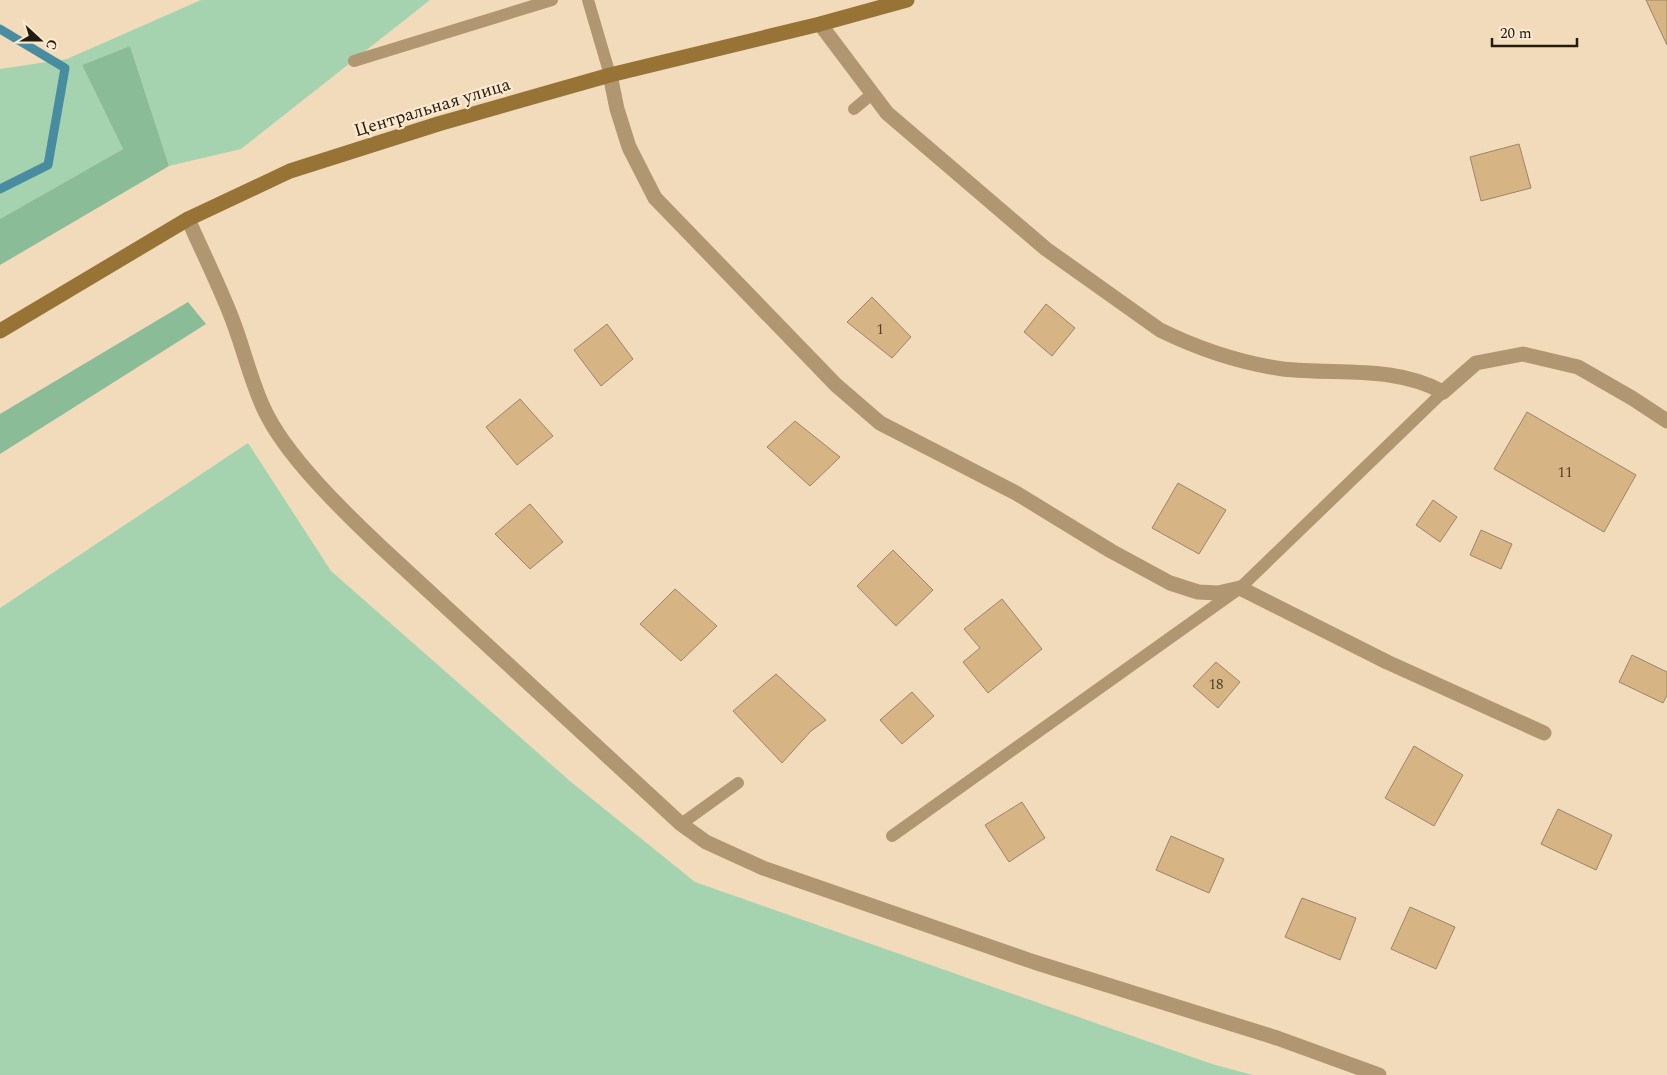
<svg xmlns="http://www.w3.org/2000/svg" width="1667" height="1075" viewBox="0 0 1667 1075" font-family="Spectral,serif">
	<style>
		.green { fill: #a5d3b0 }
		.forest { fill: #8abc97 }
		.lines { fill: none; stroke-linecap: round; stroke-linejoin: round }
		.stream { stroke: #488d9f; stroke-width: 9 }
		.building { fill: #d6b484; stroke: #9b8669 }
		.lane { stroke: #b09771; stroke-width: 12 }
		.street { stroke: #b09771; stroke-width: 15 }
		.secondary { stroke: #987336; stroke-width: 15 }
		.labels { text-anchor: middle; stroke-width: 4.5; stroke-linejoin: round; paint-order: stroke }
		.number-label { font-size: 15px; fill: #50412c }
		.street-label { font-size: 18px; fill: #231b0f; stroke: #fbe9d0 }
	</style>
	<rect width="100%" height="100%" fill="#f2dbbb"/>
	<path class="green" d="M201,0H430L241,149L169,166L130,46L82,65L123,149L0,219V69L67,59Z
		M248,443L331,571L571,782L695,882L1212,1064L1253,1075H0V608Z"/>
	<path class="forest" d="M130,46L169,166L0,265V219L123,149L82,65Z
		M188,302L206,324L0,454V414Z"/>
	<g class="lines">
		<path class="stream" d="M0,29L65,68L48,165L0,189"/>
	</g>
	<path class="building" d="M1646,0H1667V45Z
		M1519,144L1531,188L1481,201L1470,157Z
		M872,297L911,337L892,358L847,322Z
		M1046,304L1075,328L1052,356L1024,332Z
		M607,324L633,359L601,386L574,350Z
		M520,399L553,436L517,465L486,427Z
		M1527,412L1636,475L1604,532L1494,469Z
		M795,421L840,457L810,486L767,447Z
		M1178,483L1226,510L1199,554L1152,528Z
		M1433,500L1457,517L1440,542L1416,525Z
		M530,504L563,542L530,569L495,534Z
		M1481,530L1512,544L1501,569L1470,555Z
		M893,550L933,590L896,626L857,586Z
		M675,589L717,626L681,661L640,624Z
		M1002,599L1042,649L988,693L963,662L980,648L964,629Z
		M1632,655L1667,672V695L1663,703L1619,682Z
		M1216,662L1240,682L1218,708L1193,686Z
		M776,674L826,720L811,731L782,763L733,711Z
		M912,692L934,716L902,744L880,720Z
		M1414,746L1463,775L1434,826L1385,798Z
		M1022,802L1045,838L1009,862L985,825Z
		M1558,809L1612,835L1596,870L1541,844Z
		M1171,836L1224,859L1209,893L1156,870Z
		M1302,898L1356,918L1340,960L1285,937Z
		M1410,907L1455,927L1436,969L1391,949Z"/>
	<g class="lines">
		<path class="lane" d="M588,0L610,75
			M354,61L552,0
			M854,109L872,94
			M681,824L738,783
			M892,836L1240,588L1443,392"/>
		<path class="street" d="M820,24L887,113L1046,249L1160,330C1199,349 1240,363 1283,369C1337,375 1394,365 1443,392L1476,363L1523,354L1578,367L1632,398L1667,421
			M610,75L617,109L629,147L655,198L836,385L880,423L1016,493L1111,551L1170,583L1198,592L1218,593L1240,588L1387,662L1544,733
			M188,219C202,251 218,283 231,316C243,346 250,379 264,409C285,455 343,511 381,547L681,824L706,842L763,868L1034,962L1277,1038L1379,1075"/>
		<path class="secondary" d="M0,331L188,219L290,171L438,124L610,75L820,24L907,0"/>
	</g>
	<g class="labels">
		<g class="number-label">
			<text x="880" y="334">1</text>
			<text x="1565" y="477">11</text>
			<text x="1216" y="689">18</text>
		</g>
		<g class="street-label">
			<text transform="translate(432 107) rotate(-17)" y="6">Центральная улица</text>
		</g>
	</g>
	<g transform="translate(40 40) rotate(111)" stroke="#fbe9d0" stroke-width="4" paint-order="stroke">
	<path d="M0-4L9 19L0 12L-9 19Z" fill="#231b0f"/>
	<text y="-8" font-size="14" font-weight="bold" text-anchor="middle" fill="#231b0f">С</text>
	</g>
	<path d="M1492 38v8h85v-8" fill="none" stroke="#231b0f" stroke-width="2.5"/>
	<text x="1500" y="38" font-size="15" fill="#231b0f" stroke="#fbe9d0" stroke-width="4" paint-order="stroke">20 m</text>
</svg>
